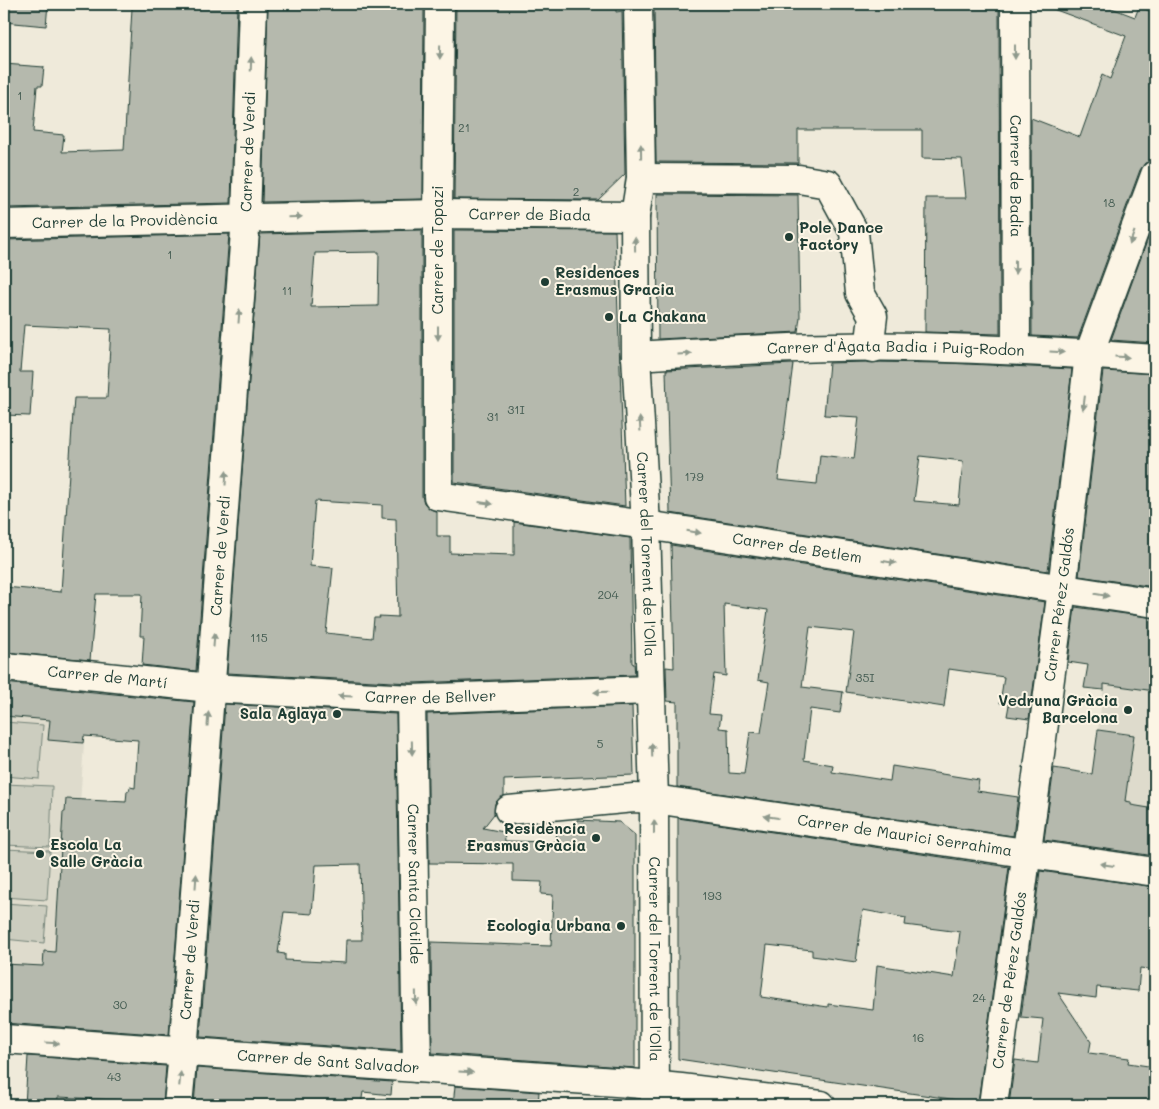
<svg xmlns="http://www.w3.org/2000/svg" width="1159" height="1109" viewBox="0 0 1159 1109" font-family="Mali,sans-serif">
	<style>
		.built { fill: #dedbcc }
		.green { fill: #cccdbf; stroke: #76857a }
		.building { fill: #b5b9ad; stroke: #1f3d34; fill-rule: evenodd }
		.lines { fill: none; stroke-linecap: round; stroke-linejoin: round }
		.minor-casing { stroke: #1f3d34; stroke-width: 31 }
		.minor { stroke: #fcf5e5; stroke-width: 28 }
		.oneway { fill: #8e998c }
		.poi-dot { fill: #1f3d34; stroke: #fcf5e5; stroke-width: 2 }
		.labels { text-anchor: middle; stroke-width: 4; stroke-linejoin: round; paint-order: stroke }
		.number-label { font-size: 12px; fill: #445c52 }
		.street-label { font-size: 15px; fill: #1f3d34; stroke: #fcf5e5 }
		.poi-label { font-size: 15px; font-weight: bold; fill: #1f3d34; stroke: #fcf5e5; text-anchor: start }
	</style>
	<rect width="100%" height="100%" fill="#efeada"/>
	<filter id="ink" filterUnits="userSpaceOnUse"><feTurbulence type="fractalNoise" baseFrequency=".02" numOctaves="2"/><feDisplacementMap in="SourceGraphic" scale="10" xChannelSelector="R" yChannelSelector="G"/><feConvolveMatrix kernelMatrix="1 2 1 2 8 2 1 2 1" color-interpolation-filters="sRGB"/></filter>
	<g filter="url(#ink)">
		<path class="built" d="M1114,609L1155,615V809L1131,805V802L1125,801L1134,735L1098,730Z
			M4,677L88,684L65,1028L4,1023Z"/>
		<path class="green" d="M4,722L43,725L39,779L4,776Z
			M4,784L52,786L50,847L4,845Z
			M4,849L50,851L47,900L4,897Z
			M4,903L47,906L44,943L4,939Z"/>
		<path class="building" d="M4,4H48L46,26L4,22Z
			M181,4H237L231,203L4,208V64L44,67L42,86H37L33,132L64,135L62,152L124,150L132,8L181,7Z
			M268,4H424L423,199L262,202Z
			M456,4H616V12L622,11L625,174L598,200L454,199Z
			M659,4H999L1000,334L925,332L926,198H966L962,159L922,158V130H798V163L656,162L654,8H659Z
			M1045,4H1101L1135,17L1139,7L1155,13V160L1145,163L1140,170L1078,338L1032,336L1031,118L1080,137L1102,75L1110,79L1126,36L1045,6Z
			M657,194L798,195L800,317L798,332L658,339Z
			M1155,219V343L1111,340Z
			M422,230V496L424,503L429,508L437,512V536H450V553L514,555V522L630,538L632,663L634,664L635,675L411,683L227,673L260,234ZM379,252L378,306L311,307L315,253ZM315,501L382,505V518L396,519L398,617L379,616L380,618H374L372,638L326,633L333,568L310,566Z
			M454,230L615,231L625,506L454,482Z
			M229,234L196,671L142,665L144,636H140L142,594H96L90,660L4,652V587L61,592L74,398H107L111,329L24,325L20,372H33L30,416L4,415V240Z
			M867,362L946,363L1072,369L1048,571L670,513L666,370L793,364L778,480L817,484L820,455L854,459L859,417L824,415L829,363ZM920,456L963,461L959,505L914,501Z
			M1103,371L1155,374V587L1079,576Z
			M671,545L1045,602L1029,719L1007,716L1009,705L1000,703L1004,677L949,669L944,707L846,692L854,632L810,627L802,687L843,692L840,713L810,709L804,760L833,765L832,772L890,781L892,766L979,780L977,791L1018,797L1013,836L677,787V702L667,701L666,667L674,668ZM724,604L768,610L758,680L769,682L761,733L750,732L744,774L729,773L728,729L719,728L721,715L709,714L714,674L726,676Z
			M1075,607L1155,618V691L1104,684V690L1084,688L1088,665L1068,662Z
			M4,683L194,702L169,1035L4,1023V964L43,966L44,951L55,952L63,812H65L66,799L126,802L127,791H129L130,787L135,788L138,740L84,736L83,743L48,740L50,720L4,716Z
			M225,704L396,714L401,1051L200,1037ZM360,864L362,940H346L345,963L285,960V954L278,953L284,912L312,914L316,865Z
			M632,706L634,775L504,780V796L500,798L495,803L494,814L483,828L504,832L505,841L556,842L557,829H576L577,820L619,822L635,835V1068L432,1053L431,942L551,946L553,895L541,894L542,882L513,881V864L429,863L427,714Z
			M1098,730L1134,735L1125,801L1131,802V805L1155,809V856L1044,840L1054,768L1092,774Z
			M678,818L1009,867L978,1103L678,1059ZM863,910L906,918L905,925L960,932L954,977L877,965L873,1010L828,1004V1007L761,997L767,945L812,950V956L856,962Z
			M1040,871L1155,887V970L1140,968L1138,991L1097,987L1096,998L1058,993L1091,1042L1089,1053L1129,1058L1128,1063L1155,1067V1105H1009L1015,1060L1038,1063L1043,1019L1021,1017Z
			M28,1056L166,1066L163,1105H115L116,1100L58,1097L57,1105H25Z
			M197,1068L392,1082L391,1095L363,1092L361,1105H194Z
			M455,1086L539,1092L538,1105H453Z"/>
		<g class="lines">
			<g class="minor-casing">
				<g id="minor">
					<path id="s1" d="M440,4L438,214V496L646,525L1155,603"/>
					<path id="s2" d="M638,4L641,178L635,216L636,356L646,525L654,799L655,1105"/>
					<path id="s3" d="M1015,4L1016,350"/>
					<path d="M641,178L799,179L828,184L854,232L860,293L873,316L871,333L873,348"/>
					<path id="s4" d="M4,224L438,214L635,216"/>
					<path id="s5" d="M636,356C729,350 823,345 917,347C996,349 1076,353 1155,359"/>
					<path id="s6" d="M4,667L97,676L210,688L411,699L650,690"/>
					<path id="s7" d="M411,699L417,1068"/>
					<path id="s8" d="M509,810L634,798L654,799L1155,872"/>
					<path id="s9" d="M4,1039L630,1083L681,1088L821,1105"/>
					<path id="s10" d="M178,1105L183,1052L246,218L253,4"/>
					<path id="s11" d="M993,1105L1062,589L1089,354L1155,175"/>
				</g>
			</g>
			<use href="#minor" class="minor"/>
		</g>
		<defs><path id="oneway-solid" d="M-6-.8H1V-3.2L6.5 0L1 3.2V.8H-6Z" transform="scale(1.25)"/></defs>
		<g class="oneway">
			<use href="#oneway-solid" transform="translate(440 52) rotate(91)"/>
			<use href="#oneway-solid" transform="translate(1015 52) rotate(90)"/>
			<use href="#oneway-solid" transform="translate(251 64) rotate(-88)"/>
			<use href="#oneway-solid" transform="translate(641 151) rotate(-91)"/>
			<use href="#oneway-solid" transform="translate(295 217) rotate(-1)"/>
			<use href="#oneway-solid" transform="translate(1132 238) rotate(110)"/>
			<use href="#oneway-solid" transform="translate(635 244) rotate(-91)"/>
			<use href="#oneway-solid" transform="translate(1015 267) rotate(90)"/>
			<use href="#oneway-solid" transform="translate(239 316) rotate(-86)"/>
			<use href="#oneway-solid" transform="translate(438 333) rotate(90)"/>
			<use href="#oneway-solid" transform="translate(1057 352) rotate(3)"/>
			<use href="#oneway-solid" transform="translate(685 354) rotate(-3)"/>
			<use href="#oneway-solid" transform="translate(1122 357) rotate(4)"/>
			<use href="#oneway-solid" transform="translate(1084 403) rotate(97)"/>
			<use href="#oneway-solid" transform="translate(640 424) rotate(-93)"/>
			<use href="#oneway-solid" transform="translate(226 478) rotate(-86)"/>
			<use href="#oneway-solid" transform="translate(486 503) rotate(8)"/>
			<use href="#oneway-solid" transform="translate(694 532) rotate(9)"/>
			<use href="#oneway-solid" transform="translate(889 562) rotate(9)"/>
			<use href="#oneway-solid" transform="translate(1102 595) rotate(9)"/>
			<use href="#oneway-solid" transform="translate(214 640) rotate(-86)"/>
			<use href="#oneway-solid" transform="translate(601 692) rotate(178)"/>
			<use href="#oneway-solid" transform="translate(345 696) rotate(-177)"/>
			<use href="#oneway-solid" transform="translate(208 719) rotate(-86)"/>
			<use href="#oneway-solid" transform="translate(412 748) rotate(89)"/>
			<use href="#oneway-solid" transform="translate(652 750) rotate(-92)"/>
			<use href="#oneway-solid" transform="translate(771 817) rotate(-172)"/>
			<use href="#oneway-solid" transform="translate(654 827) rotate(-90)"/>
			<use href="#oneway-solid" transform="translate(1107 865) rotate(-172)"/>
			<use href="#oneway-solid" transform="translate(196 881) rotate(-86)"/>
			<use href="#oneway-solid" transform="translate(416 998) rotate(89)"/>
			<use href="#oneway-solid" transform="translate(52 1043) rotate(4)"/>
			<use href="#oneway-solid" transform="translate(466 1072) rotate(4)"/>
			<use href="#oneway-solid" transform="translate(180 1079) rotate(-84)"/>
		</g>
	</g>
	<g class="poi-dot">
		<circle cx="789" cy="237" r="5"/>
		<circle cx="545" cy="282" r="5"/>
		<circle cx="609" cy="317" r="5"/>
		<circle cx="1128" cy="710" r="5"/>
		<circle cx="337" cy="714" r="5"/>
		<circle cx="596" cy="838" r="5"/>
		<circle cx="40" cy="854" r="5"/>
		<circle cx="621" cy="926" r="5"/>
	</g>
	<g class="labels">
		<g class="number-label">
			<text x="20" y="100">1</text>
			<text x="464" y="132">21</text>
			<text x="576" y="196">2</text>
			<text x="1109" y="207">18</text>
			<text x="170" y="259">1</text>
			<text x="287" y="295">11</text>
			<text x="516" y="414">31I</text>
			<text x="493" y="421">31</text>
			<text x="694" y="481">179</text>
			<text x="608" y="599">204</text>
			<text x="259" y="642">115</text>
			<text x="865" y="682">35I</text>
			<text x="600" y="748">5</text>
			<text x="712" y="900">193</text>
			<text x="979" y="1002">24</text>
			<text x="120" y="1009">30</text>
			<text x="918" y="1042">16</text>
			<text x="114" y="1081">43</text>
		</g>
		<g class="street-label">
			<text dy="5" stroke="none"><textPath href="#s10" startOffset="956">Carrer de Verdi</textPath></text>
			<text dy="5" stroke="none"><textPath href="#s3" startOffset="172">Carrer de Badia</textPath></text>
			<text dy="5" stroke="none"><textPath href="#s4" startOffset="526">Carrer de Biada</textPath></text>
			<text dy="5" stroke="none"><textPath href="#s4" startOffset="121">Carrer de la Providència</textPath></text>
			<text transform="translate(438 250) rotate(-90)" y="5">Carrer de Topazi</text>
			<text dy="5" stroke="none"><textPath href="#s5" startOffset="260">Carrer d'Àgata Badia i Puig-Rodon</textPath></text>
			<text dy="5" stroke="none"><textPath href="#s1" startOffset="855">Carrer de Betlem</textPath></text>
			<text dy="5" stroke="none"><textPath href="#s2" startOffset="551">Carrer del Torrent de l'Olla</textPath></text>
			<text dy="5" stroke="none"><textPath href="#s10" startOffset="551">Carrer de Verdi</textPath></text>
			<text dy="5" stroke="none"><textPath href="#s11" startOffset="505">Carrer Pérez Galdós</textPath></text>
			<text dy="5" stroke="none"><textPath href="#s6" startOffset="104">Carrer de Martí</textPath></text>
			<text dy="5" stroke="none"><textPath href="#s6" startOffset="428">Carrer de Bellver</textPath></text>
			<text dy="5" stroke="none"><textPath href="#s8" startOffset="399">Carrer de Maurici Serrahima</textPath></text>
			<text dy="5" stroke="none"><textPath href="#s7" startOffset="185">Carrer Santa Clotilde</textPath></text>
			<text dy="5" stroke="none"><textPath href="#s10" startOffset="146">Carrer de Verdi</textPath></text>
			<text dy="5" stroke="none"><textPath href="#s2" startOffset="956">Carrer del Torrent de l'Olla</textPath></text>
			<text dy="5" stroke="none"><textPath href="#s11" startOffset="126">Carrer de Pérez Galdós</textPath></text>
			<text dy="5" stroke="none"><textPath href="#s9" startOffset="325">Carrer de Sant Salvador</textPath></text>
		</g>
		<g class="poi-label">
			<text x="799" y="233">Pole Dance<tspan x="799" dy="17">Factory</tspan></text>
			<text x="555" y="278">Residences<tspan x="555" dy="17">Erasmus Gracia</tspan></text>
			<text x="619" y="322">La Chakana</text>
			<text x="1118" y="706" text-anchor="end">Vedruna Gràcia<tspan x="1118" dy="17">Barcelona</tspan></text>
			<text x="327" y="719" text-anchor="end">Sala Aglaya</text>
			<text x="586" y="834" text-anchor="end">Residència<tspan x="586" dy="17">Erasmus Gràcia</tspan></text>
			<text x="50" y="850">Escola La<tspan x="50" dy="17">Salle Gràcia</tspan></text>
			<text x="611" y="931" text-anchor="end">Ecologia Urbana</text>
		</g>
	</g>
	<rect width="1159" height="1109" fill="none" stroke="#fcf5e5" stroke-width="20"/>
	<rect x="10" y="10" width="1139" height="1089" fill="none" stroke="#1f3d34" stroke-width="2" filter="url(#ink)"/>
</svg>
